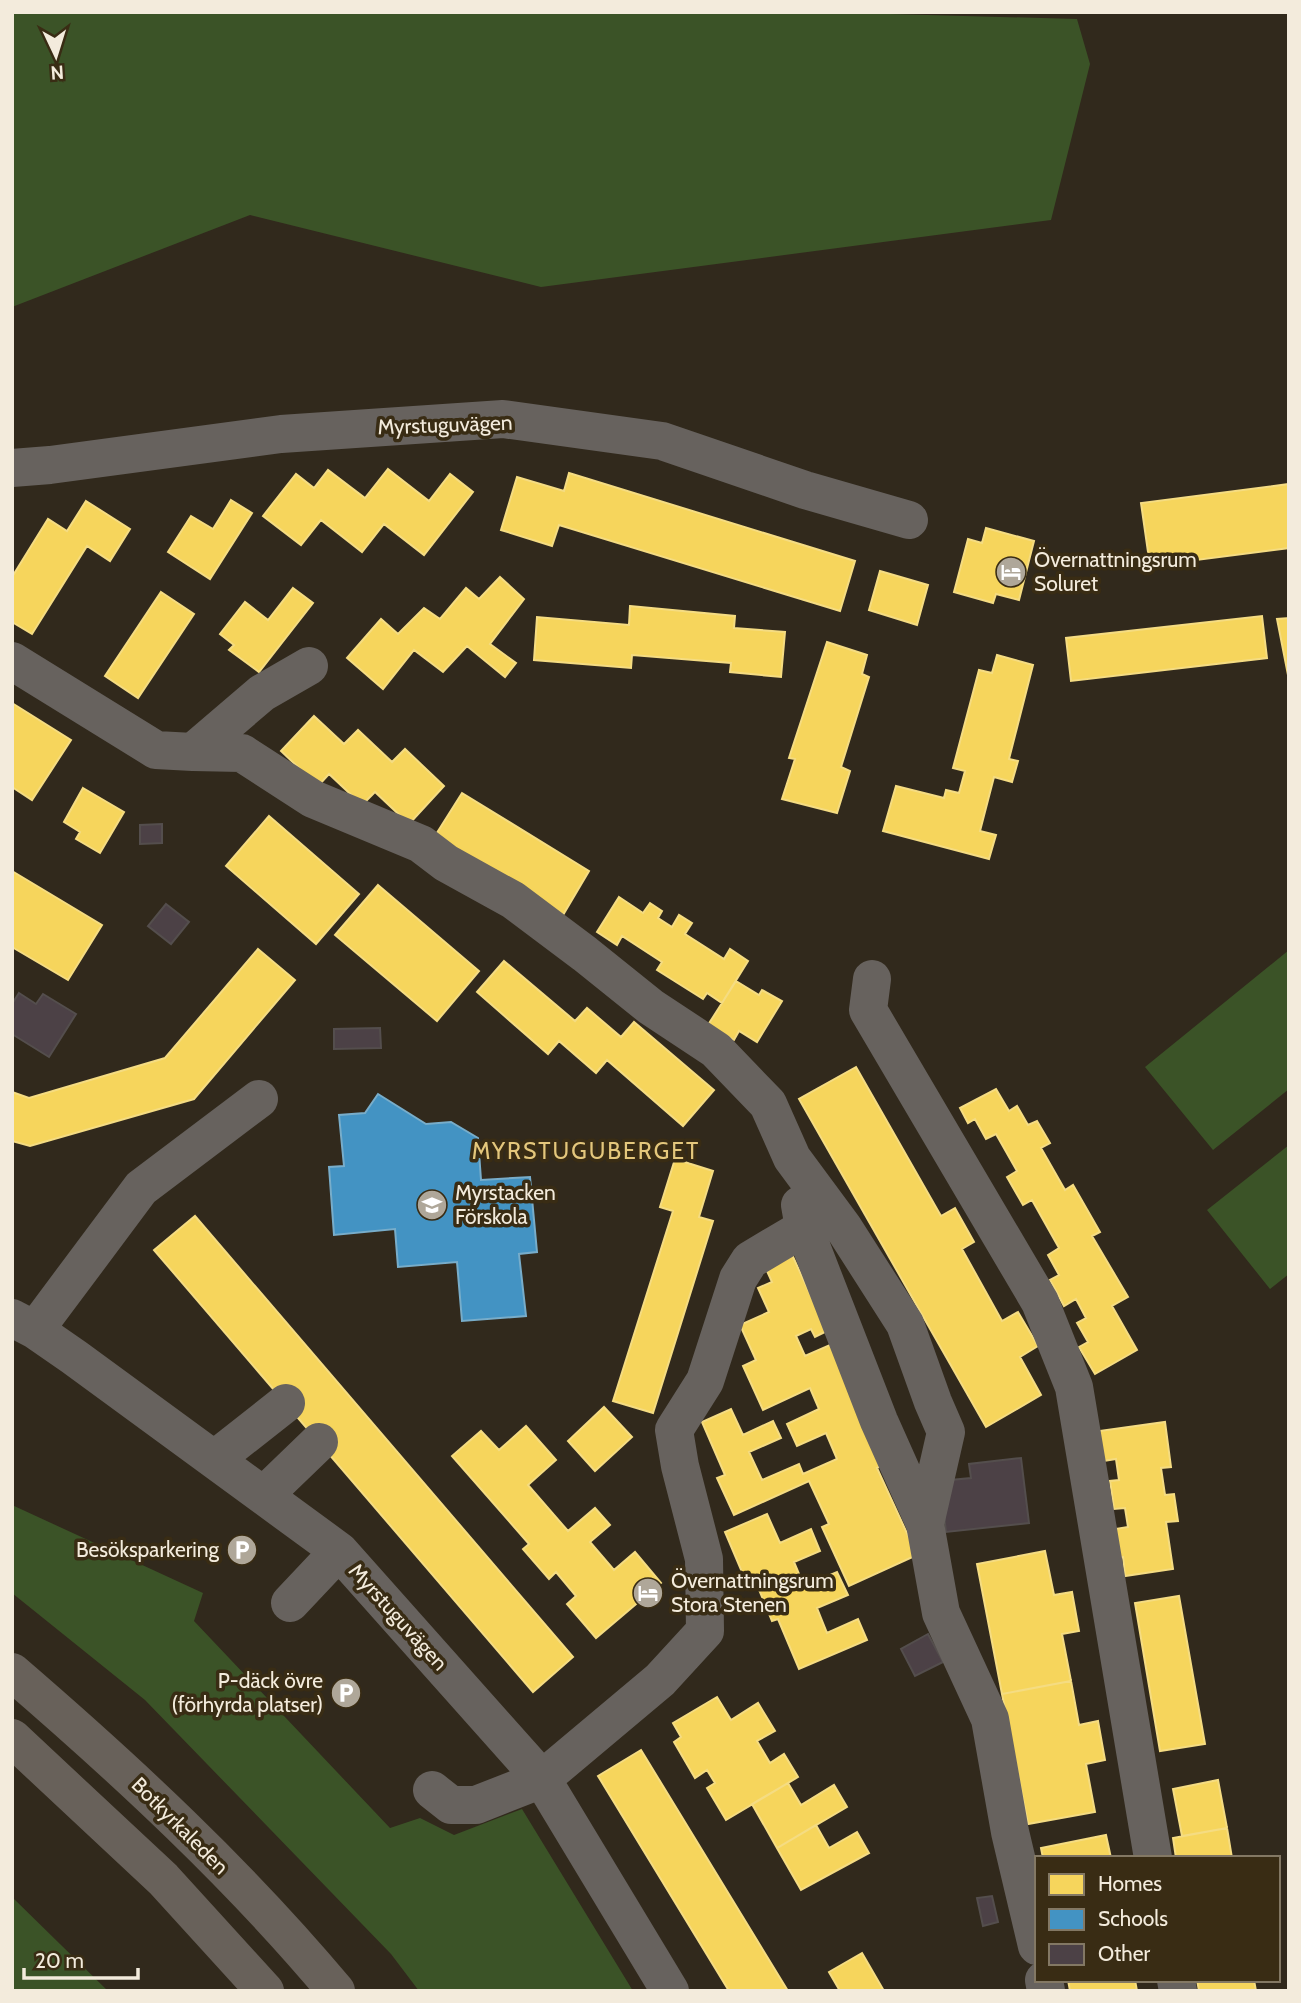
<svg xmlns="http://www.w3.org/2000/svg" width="1301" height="2003" viewBox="0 0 1301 2003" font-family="Cabin,sans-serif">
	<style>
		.green { fill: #3b5327 }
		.homes { fill: #f6d55c; stroke: #f5dc82; stroke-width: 2 }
		.schools { fill: #4393c3; stroke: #78adca; stroke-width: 2 }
		.building { fill: #4c4146; stroke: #544e4d; stroke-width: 2 }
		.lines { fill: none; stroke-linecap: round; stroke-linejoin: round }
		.minor { stroke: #67625e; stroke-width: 38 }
		.major { stroke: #68615a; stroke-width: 38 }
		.labels { text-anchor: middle; stroke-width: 7; stroke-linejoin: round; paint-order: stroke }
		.street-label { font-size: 21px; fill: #f3ebdc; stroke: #392c14 }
		.poi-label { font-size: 21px; fill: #f3ebdc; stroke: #392c14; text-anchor: start }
		.neighbourhood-label { font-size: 23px; letter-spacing: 2px; fill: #e4c77c; stroke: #392c14 }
	</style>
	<rect width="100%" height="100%" fill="#31291c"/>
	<path class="green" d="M12,12H819L1077,19L1090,64L1051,220L541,287L250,215L12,307Z
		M1289,950V1089L1213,1150L1145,1067Z
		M1289,1145V1274L1270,1289L1207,1210Z
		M12,1505L203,1593L194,1621L390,1828L420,1818L454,1835L522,1809L633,1991H419L391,1954L145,1700L12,1593Z
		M12,1897L108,1991H12Z"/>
	<path class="homes" d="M388,469L429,501L450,474L473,492L424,555L384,524L362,552L321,520L301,545L263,516L296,474L314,488L328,470L365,498Z
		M569,473L855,561L840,611L559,525L552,546L501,530L517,477L564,491Z
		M1289,484V548L1150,566L1141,503Z
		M231,500L252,513L210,579L168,552L191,516L213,529Z
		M86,501L130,529L110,561L87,546L32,634L12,622V577L48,519L67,531Z
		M986,528L1034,541L1019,600L996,594L993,603L954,592L968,539L982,543Z
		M880,571L928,585L917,625L869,610Z
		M500,577L524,599L490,644L516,663L505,677L467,646L443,672L414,650L383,689L347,658L381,619L398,634L424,608L440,619L466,588L479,599Z
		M293,588L313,603L259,672L229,650L234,645L220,634L245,602L268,620Z
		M161,592L194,614L138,698L105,676Z
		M630,606L735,616L734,628L785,632L781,677L730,672L731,663L632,655L631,668L534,660L537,617L629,625Z
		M1262,616L1267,658L1071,681L1066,638Z
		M1289,618V680L1277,619Z
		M827,642L867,655L862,674L869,677L841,767L850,771L837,813L782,799L795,759L789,758Z
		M997,655L1033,665L1009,759L1018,761L1012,782L994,777L980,831L996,835L989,859L883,831L896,786L944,798L946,790L959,793L965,771L953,768L979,670L992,673Z
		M12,703L71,740L32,800L12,787Z
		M314,716L344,744L358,730L392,762L405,749L444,786L409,824L375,792L362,805L329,774L318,786L281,751Z
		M83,788L124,812L100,853L76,839L80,832L64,822Z
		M462,793L589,871L563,915L435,836Z
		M269,816L359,894L316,944L226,866Z
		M12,871L102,925L68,980L12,947Z
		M378,885L479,971L437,1021L335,935Z
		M619,897L643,913L650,903L662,911L658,918L672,927L679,915L692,923L685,934L724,959L730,949L748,961L722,1003L707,993L703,999L657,970L662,962L622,936L617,945L597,932Z
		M258,949L295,980L194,1099L30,1146L12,1141V1092L29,1098L165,1058Z
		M504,961L575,1021L587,1008L621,1037L634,1022L714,1090L683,1126L607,1060L596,1073L559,1041L548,1054L477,992Z
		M736,981L759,995L762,990L782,1001L757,1042L739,1031L734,1040L708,1025Z
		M856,1067L941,1216L955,1208L974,1242L962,1249L1002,1321L1018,1312L1038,1346L1020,1357L1041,1395L986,1427L799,1099Z
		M996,1089L1009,1111L1017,1106L1028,1125L1037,1121L1050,1143L1041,1148L1065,1190L1073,1185L1100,1232L1092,1236L1128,1297L1112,1306L1137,1350L1095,1374L1079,1347L1088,1342L1077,1323L1086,1318L1076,1299L1064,1306L1050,1280L1059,1275L1048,1255L1059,1248L1032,1200L1023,1205L1007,1177L1017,1171L996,1134L986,1139L975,1119L968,1123L960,1108Z
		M675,1159L713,1171L699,1217L713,1221L653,1413L613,1401L673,1211L660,1207Z
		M195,1216L573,1657L533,1692L154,1250Z
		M789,1248L827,1331L815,1337L811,1329L796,1336L805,1356L839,1341L888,1463L877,1468L917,1555L849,1586L822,1527L829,1524L809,1481L734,1515L717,1478L725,1475L702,1422L731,1409L743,1435L773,1421L781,1438L749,1452L762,1480L799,1464L803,1474L837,1459L826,1433L797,1446L787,1424L819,1409L810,1388L763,1410L743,1366L756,1360L740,1325L769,1312L758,1288L772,1282L762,1260Z
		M604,1407L632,1437L595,1471L568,1441Z
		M1165,1422L1171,1467L1161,1468L1165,1495L1174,1494L1178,1521L1166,1522L1173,1569L1125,1576L1123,1557L1107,1560L1103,1531L1128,1527L1125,1508L1114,1509L1110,1481L1119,1480L1116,1459L1103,1461L1099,1431Z
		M526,1426L556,1460L528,1485L568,1531L595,1508L610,1525L590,1542L614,1570L635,1552L661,1583L596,1638L567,1604L576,1596L556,1572L549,1579L523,1549L529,1544L452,1456L481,1431L499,1450Z
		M767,1514L780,1543L811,1529L820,1551L794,1562L804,1586L837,1572L848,1595L817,1608L827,1633L858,1619L867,1640L799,1669L778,1619L772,1621L755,1580L747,1584L725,1532Z
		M1045,1551L1054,1595L1072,1592L1079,1631L1062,1634L1071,1681L1002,1694L977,1564Z
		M1179,1596L1205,1744L1160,1751L1135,1603Z
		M1071,1681L1079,1725L1098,1721L1105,1760L1086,1764L1095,1812L1028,1824L1002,1694Z
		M717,1697L731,1720L758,1703L775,1731L757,1741L770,1763L784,1754L798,1777L726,1820L707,1788L715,1783L707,1770L695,1778L674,1742L681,1737L673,1723Z
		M641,1750L788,1991H729L598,1776Z
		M1218,1780L1227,1828L1182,1836L1173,1789Z
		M788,1783L801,1805L834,1785L847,1807L777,1848L752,1804Z
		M816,1825L829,1848L857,1832L869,1853L801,1890L777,1848Z
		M1227,1828L1232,1858H1176L1173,1838Z
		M1106,1835L1111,1858H1043L1041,1848Z
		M862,1953L884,1991H840L829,1972Z
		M1068,1980H1135L1137,1991H1070Z
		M1197,1980H1254L1256,1991H1199Z"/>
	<path class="schools" d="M378,1094L426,1124L451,1122L478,1138L481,1180L530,1177L537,1252L519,1254L526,1316L462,1321L457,1262L398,1267L395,1229L334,1235L329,1167L344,1166L339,1115L365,1113Z"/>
	<path class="building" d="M162,824V843L140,844V825Z
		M166,904L189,922L171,944L148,926Z
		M19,993L36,1004L43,994L76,1014L49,1057L12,1034V1004Z
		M380,1028L381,1048L334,1049V1029Z
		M1021,1458L1029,1523L946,1532L940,1481L971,1478L969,1464Z
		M928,1634L943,1662L915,1676L901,1649Z
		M992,1896L998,1922L983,1926L977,1898Z"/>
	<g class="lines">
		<path class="minor" d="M12,468L50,465L281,434L503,419L662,441L805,490L909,520
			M12,661L156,750L193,752L262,693L309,666
			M193,752L242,753L313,799L421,844L446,863L513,900L585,954L651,1007L716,1050L768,1104L792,1158L843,1227L905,1324L933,1402L946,1432L925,1524L941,1613L990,1719L1010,1832L1037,1946
			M872,979L868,1010L1040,1302L1074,1387L1153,1858
			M800,1205L804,1228L879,1421L925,1524
			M12,1318L35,1330L74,1357L339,1551L542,1779L670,1991
			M35,1330L141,1188L259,1099
			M215,1459L286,1403
			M264,1495L319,1442
			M290,1603L339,1551
			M432,1790L451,1805H476L542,1779L660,1680L705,1631L704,1559L680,1466L674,1430L705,1381L738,1279L750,1260L804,1228
			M1044,1980L1046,1991
			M1176,1980L1178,1991"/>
		<path class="major" d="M12,1672C127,1771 239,1875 336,1991
			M12,1738L163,1879L265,1991"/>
	</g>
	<defs>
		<g id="hotel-disc" transform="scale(1.575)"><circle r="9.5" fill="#afa799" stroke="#392c14"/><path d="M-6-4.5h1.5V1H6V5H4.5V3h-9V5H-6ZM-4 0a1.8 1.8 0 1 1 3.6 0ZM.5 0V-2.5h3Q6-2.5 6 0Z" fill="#fff"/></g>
		<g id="school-disc" transform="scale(1.575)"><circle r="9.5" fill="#afa799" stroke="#392c14"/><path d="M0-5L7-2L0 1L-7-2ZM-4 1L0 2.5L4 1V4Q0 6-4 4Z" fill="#fff"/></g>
		<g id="parking-disc" transform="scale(1.575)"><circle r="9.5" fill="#afa799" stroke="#392c14"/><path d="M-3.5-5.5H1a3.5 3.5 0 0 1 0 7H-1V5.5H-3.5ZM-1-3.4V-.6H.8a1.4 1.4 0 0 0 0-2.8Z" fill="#fff"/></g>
	</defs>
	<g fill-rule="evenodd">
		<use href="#hotel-disc" x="1011" y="572"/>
		<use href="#school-disc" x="432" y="1205"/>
		<use href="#parking-disc" x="242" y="1550"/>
		<use href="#hotel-disc" x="648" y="1593"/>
		<use href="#parking-disc" x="346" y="1693"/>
	</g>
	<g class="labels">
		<g class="street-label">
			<text transform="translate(445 425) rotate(-2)" y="7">Myrstuguvägen</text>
			<text transform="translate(398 1617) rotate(48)" y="7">Myrstuguvägen</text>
			<text transform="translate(180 1826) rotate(45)" y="7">Botkyrkaleden</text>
		</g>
		<g class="poi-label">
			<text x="1034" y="567">Övernattningsrum<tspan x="1034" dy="24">Soluret</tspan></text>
			<text x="455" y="1200">Myrstacken<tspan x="455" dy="24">Förskola</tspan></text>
			<text x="219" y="1557" text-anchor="end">Besöksparkering</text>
			<text x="671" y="1588">Övernattningsrum<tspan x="671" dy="24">Stora Stenen</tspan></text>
			<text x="323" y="1688" text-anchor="end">P-däck övre<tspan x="323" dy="24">(förhyrda platser)</tspan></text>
		</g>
		<g class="neighbourhood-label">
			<text x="586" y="1159">MYRSTUGUBERGET</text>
		</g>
	</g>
	<rect width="1301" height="2003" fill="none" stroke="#f3ebdc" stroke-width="28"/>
	<rect x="1035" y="1856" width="245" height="126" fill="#392c14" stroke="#837864" stroke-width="2"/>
	<rect x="1049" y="1874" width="35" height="21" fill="#f6d55c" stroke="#837864" stroke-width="2"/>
	<text x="1098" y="1891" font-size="21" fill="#f3ebdc">Homes</text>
	<rect x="1049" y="1909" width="35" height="21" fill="#4393c3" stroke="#837864" stroke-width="2"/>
	<text x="1098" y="1926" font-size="21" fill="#f3ebdc">Schools</text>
	<rect x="1049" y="1944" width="35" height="21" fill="#4c4146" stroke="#837864" stroke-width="2"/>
	<text x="1098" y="1961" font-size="21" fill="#f3ebdc">Other</text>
	<g transform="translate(56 56) rotate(176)" stroke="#392c14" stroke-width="5" paint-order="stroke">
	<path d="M0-5L12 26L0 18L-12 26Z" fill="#f3ebdc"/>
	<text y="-10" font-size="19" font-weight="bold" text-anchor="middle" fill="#f3ebdc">N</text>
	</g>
	<path d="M24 1968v10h114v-10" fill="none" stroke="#f3ebdc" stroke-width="3.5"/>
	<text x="35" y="1968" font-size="21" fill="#f3ebdc" stroke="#392c14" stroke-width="5" paint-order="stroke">20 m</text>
</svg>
